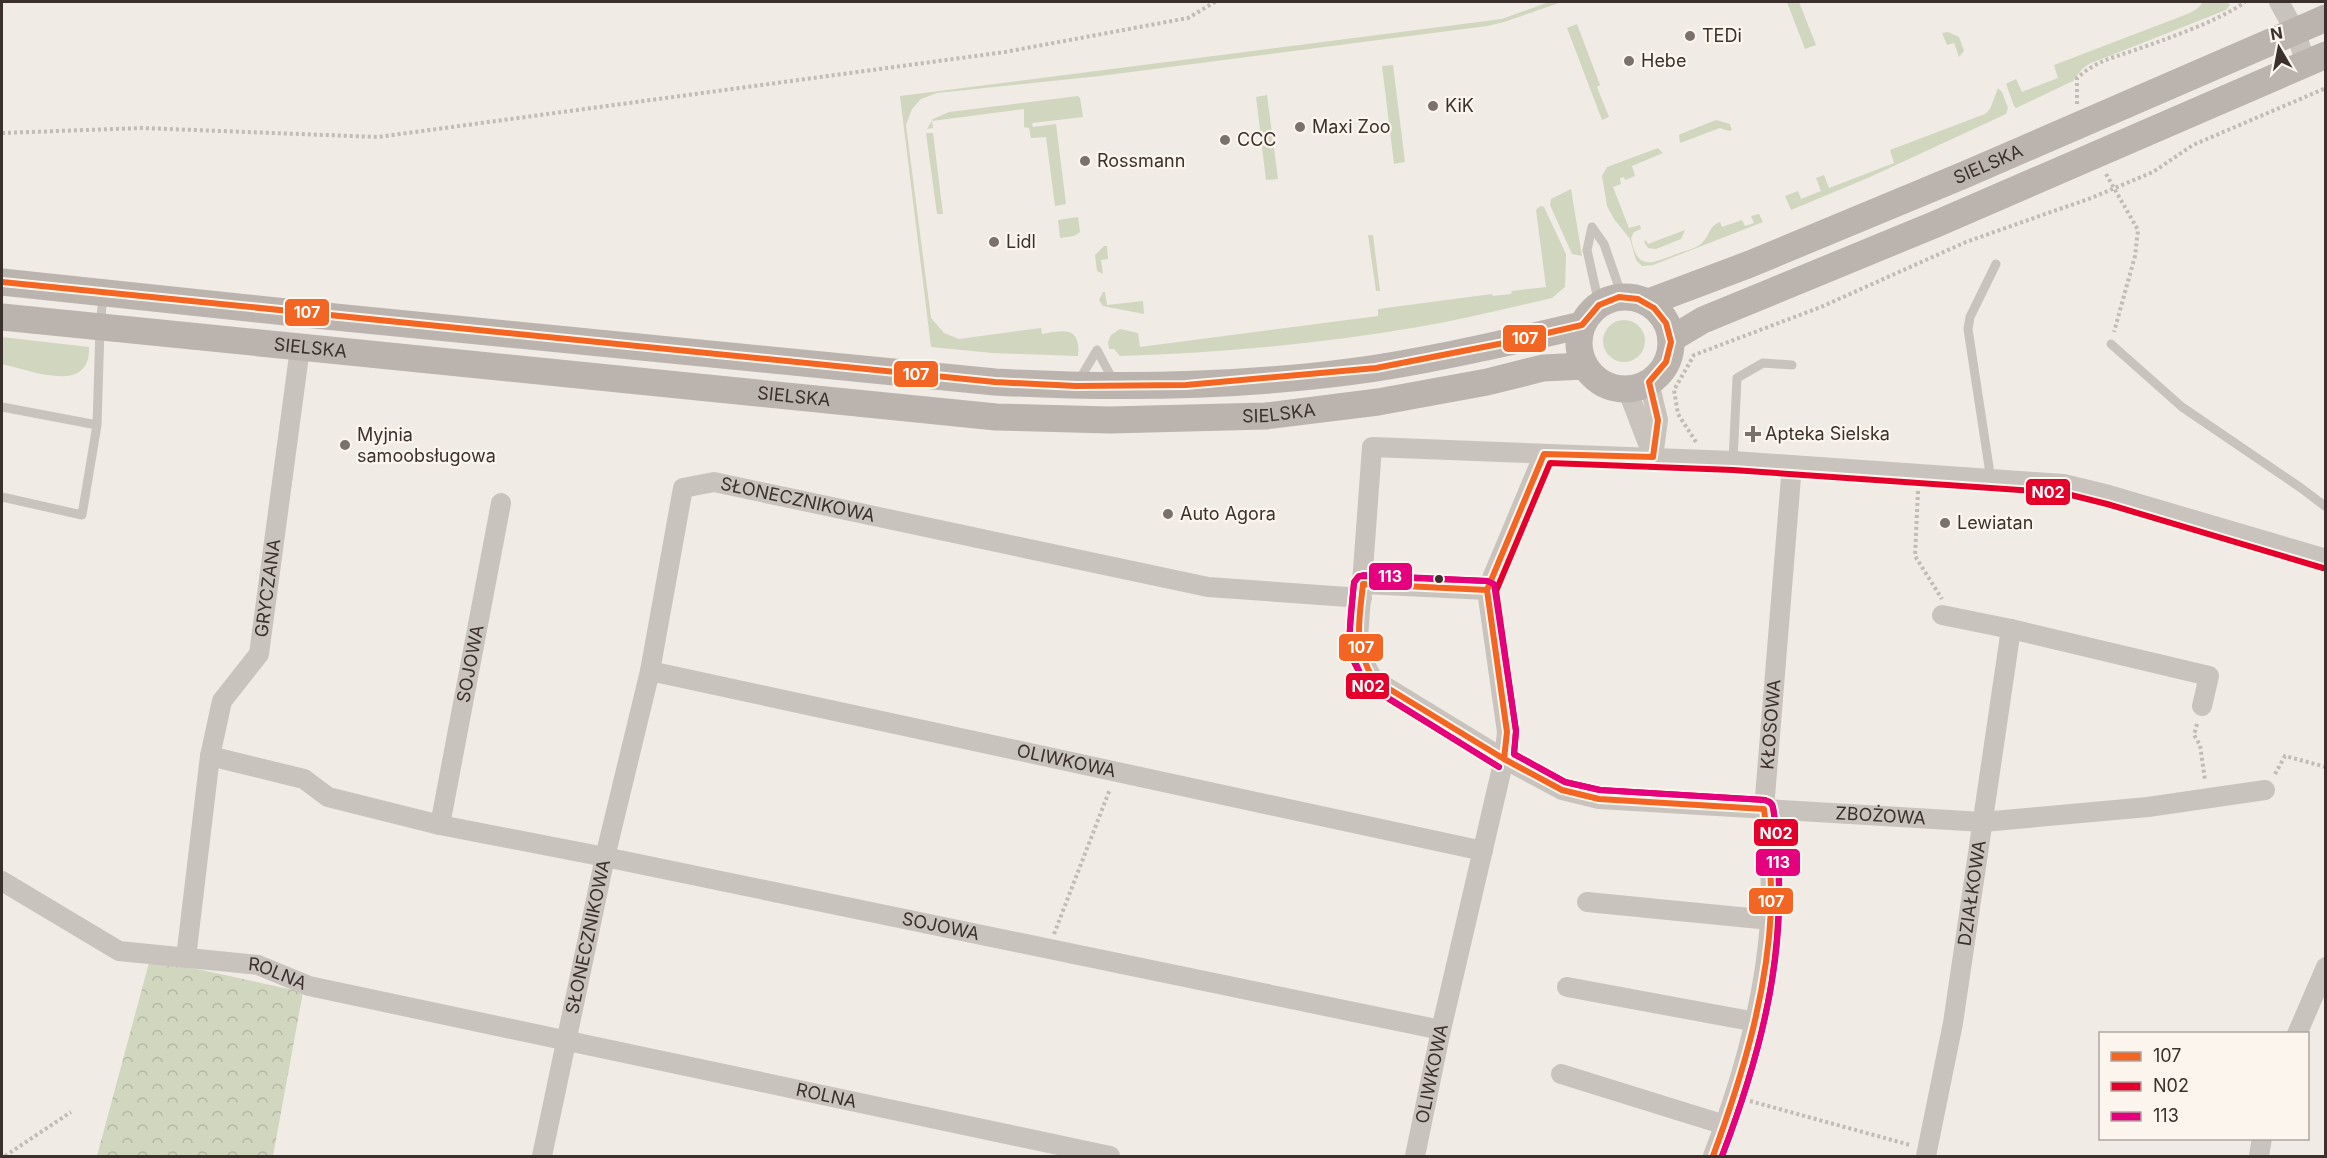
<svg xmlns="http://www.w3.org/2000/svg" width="2327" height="1158" viewBox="0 0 2327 1158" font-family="Inter,sans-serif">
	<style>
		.grass { fill: #d1d6bf }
		.forest { fill: url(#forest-crowns) }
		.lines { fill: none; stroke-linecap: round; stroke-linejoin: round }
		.path { stroke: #c2bbb6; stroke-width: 4; stroke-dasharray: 3 3; stroke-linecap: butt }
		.service { stroke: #c9c3be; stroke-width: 9 }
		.minor { stroke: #c9c3be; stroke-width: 20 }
		.secondary { stroke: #bab3ae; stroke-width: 27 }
		.bus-1-casing { stroke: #fbf5ee; stroke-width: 10 }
		.bus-2-casing { stroke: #fbf5ee; stroke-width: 10 }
		.bus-3-casing { stroke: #fbf5ee; stroke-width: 10 }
		.bus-1 { stroke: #f26522; stroke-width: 6 }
		.bus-2 { stroke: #e4002b; stroke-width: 6 }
		.bus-3 { stroke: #e5007d; stroke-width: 6 }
		.poi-dot { fill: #7a716c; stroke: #fbf5ee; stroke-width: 2 }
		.bus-dot { fill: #3b302b; stroke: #fbf5ee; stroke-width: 2 }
		.labels { text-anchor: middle; stroke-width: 4.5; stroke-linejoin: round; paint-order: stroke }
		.poi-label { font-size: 18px; fill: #3b302b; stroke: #fbf5ee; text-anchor: start }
		.street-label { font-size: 18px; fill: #3b302b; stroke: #fbf5ee }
		.line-badge { stroke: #fbf5ee; stroke-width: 2 }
		.badge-label { font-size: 16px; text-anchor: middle; font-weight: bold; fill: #fff }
	</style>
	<defs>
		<pattern id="forest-crowns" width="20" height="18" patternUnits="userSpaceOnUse" patternTransform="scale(1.5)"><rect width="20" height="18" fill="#d1d6bf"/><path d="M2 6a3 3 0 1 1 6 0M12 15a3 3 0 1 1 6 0" fill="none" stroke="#b4b8a4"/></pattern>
	</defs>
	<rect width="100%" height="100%" fill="#f0ebe5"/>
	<path class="grass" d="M1549,2H1562L1504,22L1487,26L1100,76L937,93L921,99L912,109L906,125L931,318L944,333L959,339L1041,328L1042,334C1064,330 1081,326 1078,356L992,353L931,347L900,96L1502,19Z
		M1787,2H1799L1816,45L1805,49Z
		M2203,2H2227L2230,5L2226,10L2089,64L2082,69L2073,81L2016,108L2014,106L2006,84L2016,79L2022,92L2058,78L2054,65L2190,13L2198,8Z
		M1577,24L1600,85L1597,87L1609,117L1602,120L1567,28Z
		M1948,32L1959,37L1964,51L1959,57L1954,43L1947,45L1942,33Z
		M1393,65L1405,162L1394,164L1382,66Z
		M1998,88L2002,92L2008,108L2006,114L1870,177L1791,210L1785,196L1798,191L1801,199L1821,191L1816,178L1824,175L1829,188L1894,163L1890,150L1985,114L1990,109Z
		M1267,95L1278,179L1266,180L1256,97Z
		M1078,96L1080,98L1083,117L1032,123L1033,127L1056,124L1066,204L1055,206L1046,137L1031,138L1029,128L1024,127V109L932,121L933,128L927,129L933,119L949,112Z
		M1716,120L1730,124L1732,130L1729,131L1720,128L1680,143L1679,135L1683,133Z
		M926,133H933L943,214H937Z
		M1658,148L1663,153L1632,166L1635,176L1625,180L1624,177L1620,178L1621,184L1613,187L1629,228L1640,225L1641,229L1634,232L1631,238C1637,271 1651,264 1676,254C1684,251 1696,249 1702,243C1710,235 1709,226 1720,222L1722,227L1742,220L1745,226L1754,223L1751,216L1759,214L1763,222L1653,265L1642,266L1636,260L1630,239L1614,219L1607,206L1602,176L1607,167Z
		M1571,189L1582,256L1572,254L1550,205L1551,199Z
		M1540,206L1544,207L1566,254L1565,287L1552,298C1508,308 1463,319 1418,327C1319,344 1220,353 1120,356L1114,349H1109L1108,342L1111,335L1120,329L1138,333L1140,347L1378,316V309L1492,294L1493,296L1511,294L1512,291L1546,287L1536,210Z
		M1078,217L1080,232L1074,236L1060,238L1058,220Z
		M1685,230L1681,239L1656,249L1648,248L1644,242L1646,240L1648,244Z
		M1368,235H1373L1380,291H1376Z
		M1104,246H1107L1108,259L1101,260L1103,274L1097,271L1095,255Z
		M1103,292H1105L1107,305L1143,301L1144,314L1103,306L1099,300Z
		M1603 341a21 21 0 1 1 42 0a21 21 0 1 1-42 0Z
		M2,337L89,347C91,396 30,370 2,364Z"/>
	<path class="forest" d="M150,959L303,992L273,1156H97Z"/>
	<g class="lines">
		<path class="path" d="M2077,104V78C2096,61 2112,58 2135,50C2166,39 2219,21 2245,2
			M2,133L142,128L378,137L1005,52L1188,18L1215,2
			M2106,174L2138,230L2135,256L2114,332
			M1696,442L1678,414L1674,390L1694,355L1821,307L1966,242L2091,198L2153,172L2193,145L2326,88
			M1918,491L1915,556L1942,599
			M2197,724L2194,735L2200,745L2205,780
			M2275,774L2285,756L2326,767
			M1054,934L1110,789
			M1750,1101L1910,1145
			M5,1156L71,1112"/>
		<path class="service" d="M1592,227L1587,250L1599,304
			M1592,227L1604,244L1622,296
			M2111,344L2182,407L2301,488L2326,507
			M1097,350L1114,382
			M1078,382L1097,350
			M2,407L97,425
			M1733,461L1737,378L1763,363L1792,365
			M1989,479V467L1968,329L1970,317L1996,264
			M2,497L82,515L97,425L100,328L103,295"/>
		<g class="minor">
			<path d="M2279,2L2295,31L2306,63"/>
			<path d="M1649,382L1658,420L1653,457"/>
			<path d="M1627,389L1652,454"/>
			<path id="s1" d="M1544,454L1487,590L1507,732L1504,759L1562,790L1599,799L1983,822L2148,807L2265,790"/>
			<path d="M1363,584L1487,590"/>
			<path d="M1942,615L2011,629L2209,676L2202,706"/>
			<path id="s2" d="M650,671L1483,851"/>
			<path id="s3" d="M210,756L304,779L328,797L440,825L605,857L1441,1030"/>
			<path id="s4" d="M440,825L501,503"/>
			<path id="s5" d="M2,881L119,951L258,965L309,986L1110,1156"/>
			<path d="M1587,902L1770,920"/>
			<path id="s6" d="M186,958L210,756L222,701L259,654L300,348"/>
			<path d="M1567,987L1756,1022"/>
			<path d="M2297,1034L2326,967"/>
			<path d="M1561,1074L1725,1125"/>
			<path id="s7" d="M542,1156L605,857L650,671L683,488L714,482L1208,587L1362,598"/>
			<path id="s8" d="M1415,1156L1441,1030L1504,759L1373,679L1362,659L1358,638L1372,447L1733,461L2064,484L2109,495L2326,559"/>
			<path id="s9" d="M1713,1156C1742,1081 1764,1004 1770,923C1773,885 1769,846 1764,809L1792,465"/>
			<path id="s10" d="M1926,1156L1953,1023L2011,629"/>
			<path d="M2259,1156L2262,1138"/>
		</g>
		<g class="secondary">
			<path d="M2,282L305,314L995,382C1122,389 1250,387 1377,368C1446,357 1514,341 1582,325"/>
			<circle cx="1625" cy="343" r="46"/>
			<path id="s11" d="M1649,302L1750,264L1964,175L2326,18"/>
			<path id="s12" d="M2,317L996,417L1110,420L1266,416L1378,402L1487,382L1543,368L1585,366"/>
			<path d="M1671,339L1703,320L1936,224L2326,55"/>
		</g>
		<g class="bus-1-casing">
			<path id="bus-1" d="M2,282L995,382L1076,386L1186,385L1376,368L1504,343L1582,325L1599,305L1619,297L1638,299L1654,308L1666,323L1671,342L1666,362L1649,382L1658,420L1653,457
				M1653,457L1544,454L1487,590L1507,732L1504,759L1562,790L1599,799L1764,809C1768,842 1772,876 1771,910C1767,995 1742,1077 1713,1156
				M1487,590L1363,584C1359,624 1353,642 1373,679L1504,759"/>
		</g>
		<g class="bus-2-casing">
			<path id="bus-2" d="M1487,581L1359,576L1354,582L1349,639L1354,662L1366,685L1499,767
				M1722,1156C1767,1038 1791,934 1773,807L1770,802L1765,800L1600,790L1565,782L1514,754L1516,731L1496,591L1550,463L1733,470L2063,493L2107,504L2323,568"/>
		</g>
		<g class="bus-3-casing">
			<path id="bus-3" d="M1499,767L1366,684C1343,645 1350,626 1354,583L1358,577L1363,575L1487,581L1494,584L1516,731L1514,754L1565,782L1600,790L1765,800L1772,804C1777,821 1777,841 1778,859C1786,961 1758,1062 1722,1156"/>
		</g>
		<use href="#bus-1" class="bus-1"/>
		<use href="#bus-2" class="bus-2"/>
		<use href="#bus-3" class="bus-3"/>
	</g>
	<g class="poi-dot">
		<circle cx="1690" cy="36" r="6"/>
		<circle cx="1629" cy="61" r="6"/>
		<circle cx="1433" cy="106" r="6"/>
		<circle cx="1300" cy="127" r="6"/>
		<circle cx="1225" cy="140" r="6"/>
		<circle cx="1085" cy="161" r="6"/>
		<circle cx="994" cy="242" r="6"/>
		<path d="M1750 425h6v6h6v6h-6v6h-6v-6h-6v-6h6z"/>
		<circle cx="345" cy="445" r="6"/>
		<circle cx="1168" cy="514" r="6"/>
		<circle cx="1945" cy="523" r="6"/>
	</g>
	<circle class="bus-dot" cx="1439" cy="579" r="5"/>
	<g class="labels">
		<g class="poi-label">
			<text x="1702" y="42">TEDi</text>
			<text x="1641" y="67">Hebe</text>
			<text x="1445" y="112">KiK</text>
			<text x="1312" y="133">Maxi Zoo</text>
			<text x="1237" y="146">CCC</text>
			<text x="1097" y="167">Rossmann</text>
			<text x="1006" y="248">Lidl</text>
			<text x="1765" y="440">Apteka Sielska</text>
			<text x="357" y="441">Myjnia<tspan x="357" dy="21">samoobsługowa</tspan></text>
			<text x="1180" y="520">Auto Agora</text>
			<text x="1957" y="529">Lewiatan</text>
		</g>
		<g class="street-label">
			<text dy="6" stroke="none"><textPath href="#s11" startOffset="366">SIELSKA</textPath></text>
			<text dy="6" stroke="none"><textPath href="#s12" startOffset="310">SIELSKA</textPath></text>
			<text dy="6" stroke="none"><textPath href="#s12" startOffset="796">SIELSKA</textPath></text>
			<text dy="6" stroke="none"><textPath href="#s12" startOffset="1282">SIELSKA</textPath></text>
			<text dy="6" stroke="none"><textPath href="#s7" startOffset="800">SŁONECZNIKOWA</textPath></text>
			<text dy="6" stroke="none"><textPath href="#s6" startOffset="386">GRYCZANA</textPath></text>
			<text dy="6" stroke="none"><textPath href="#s4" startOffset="164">SOJOWA</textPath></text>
			<text dy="6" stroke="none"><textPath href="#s9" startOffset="440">KŁOSOWA</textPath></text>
			<text dy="6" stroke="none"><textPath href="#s2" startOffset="426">OLIWKOWA</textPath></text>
			<text dy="6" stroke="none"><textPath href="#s1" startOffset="704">ZBOŻOWA</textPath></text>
			<text dy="6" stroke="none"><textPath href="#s10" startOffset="267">DZIAŁKOWA</textPath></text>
			<text dy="6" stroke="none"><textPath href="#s3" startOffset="753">SOJOWA</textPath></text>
			<text dy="6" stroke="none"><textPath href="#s7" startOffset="224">SŁONECZNIKOWA</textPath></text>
			<text dy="6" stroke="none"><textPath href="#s5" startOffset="297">ROLNA</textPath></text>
			<text dy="6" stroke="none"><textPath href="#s8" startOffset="84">OLIWKOWA</textPath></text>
			<text dy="6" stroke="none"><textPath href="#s5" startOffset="860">ROLNA</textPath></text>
		</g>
	</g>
	<g class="line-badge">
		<rect x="284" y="298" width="46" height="29" rx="6" fill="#f26522"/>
		<rect x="1502" y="324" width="45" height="29" rx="6" fill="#f26522"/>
		<rect x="893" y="360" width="46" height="28" rx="6" fill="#f26522"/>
		<rect x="2025" y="478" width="46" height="28" rx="6" fill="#e4002b"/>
		<rect x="1368" y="562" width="45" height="29" rx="6" fill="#e5007d"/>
		<rect x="1338" y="633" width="46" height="29" rx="6" fill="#f26522"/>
		<rect x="1345" y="672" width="45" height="28" rx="6" fill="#e4002b"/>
		<rect x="1753" y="818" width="46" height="29" rx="6" fill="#e4002b"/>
		<rect x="1755" y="848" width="46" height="29" rx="6" fill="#e5007d"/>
		<rect x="1748" y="887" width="46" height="28" rx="6" fill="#f26522"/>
	</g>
	<g class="badge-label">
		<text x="307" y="318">107</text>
		<text x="1525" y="344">107</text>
		<text x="916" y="380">107</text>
		<text x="2048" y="498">N02</text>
		<text x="1390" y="582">113</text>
		<text x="1361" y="653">107</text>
		<text x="1368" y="692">N02</text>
		<text x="1776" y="839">N02</text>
		<text x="1778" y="868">113</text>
		<text x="1771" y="907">107</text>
	</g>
	<rect width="2327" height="1158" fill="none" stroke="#3b302b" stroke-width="6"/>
	<rect x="2099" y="1032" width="210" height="108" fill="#fbf5ee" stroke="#aea6a0" stroke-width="1.5"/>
	<rect x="2111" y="1052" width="30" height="9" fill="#f26522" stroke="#aea6a0" stroke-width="1.5"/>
	<text x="2153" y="1062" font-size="18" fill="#3b302b">107</text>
	<rect x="2111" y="1082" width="30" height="9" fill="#e4002b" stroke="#aea6a0" stroke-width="1.5"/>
	<text x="2153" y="1092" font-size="18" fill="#3b302b">N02</text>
	<rect x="2111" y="1112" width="30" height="9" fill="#e5007d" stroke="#aea6a0" stroke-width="1.5"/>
	<text x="2153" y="1122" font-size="18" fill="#3b302b">113</text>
	<g transform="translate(2279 48) rotate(350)" stroke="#fbf5ee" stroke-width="4.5" paint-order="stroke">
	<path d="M0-4.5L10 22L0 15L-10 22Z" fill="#3b302b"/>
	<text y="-9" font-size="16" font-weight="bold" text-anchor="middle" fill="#3b302b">N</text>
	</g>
</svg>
